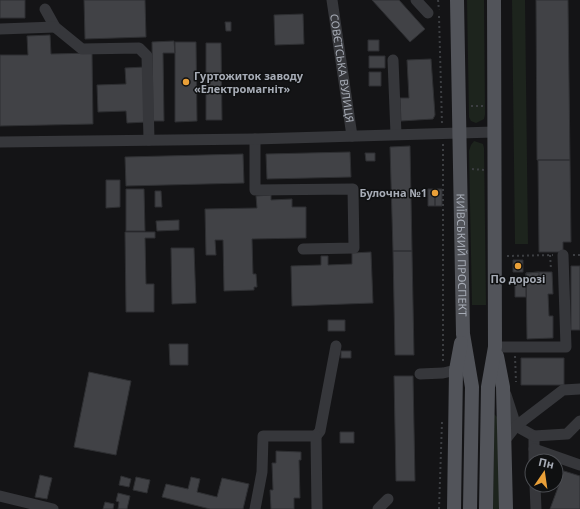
<svg xmlns="http://www.w3.org/2000/svg" width="580" height="509" viewBox="0 0 580 509" font-family="'Noto Sans',sans-serif">
	<style>
		.green { fill: #1d241d }
		.building { fill: #414246; stroke: #2e2f32 }
		.lines { fill: none; stroke-linecap: round; stroke-linejoin: round }
		.path { stroke: #3c3e42; stroke-width: 2; stroke-dasharray: 2 3; stroke-linecap: butt }
		.minor { stroke: #36373b; stroke-width: 11 }
		.major { stroke: #52545a; stroke-width: 14 }
		.poi-dot { fill: #eaa038; stroke: #0f1011; stroke-width: 1.5 }
		.labels { text-anchor: middle; stroke-width: 3; stroke-linejoin: round; paint-order: stroke }
		.street-label { font-size: 11px; fill: #a7acb6; stroke: #0f1011 }
		.poi-label { font-size: 11px; font-weight: bold; fill: #a7acb6; stroke: #0f1011; text-anchor: start }
	</style>
	<rect width="100%" height="100%" fill="#141416"/>
	<path class="green" d="M467,0H484L485,114L484,119L476,123L471,121L469,117Z
		M512,0H525L528,244H515Z
		M474,141L483,144L484,148L486,305H472L469,151L471,145Z
		M494,414L498,418L500,509H493Z"/>
	<path class="building" d="M0,0H25V18H0Z
		M84,0H145L146,37L85,39Z
		M372,0H399L425,29L410,42Z
		M536,0H568L570,160H537Z
		M303,14L304,44L275,45L274,15Z
		M225,22H231V31H226Z
		M50,35L51,54L92,53L93,124L0,126V55H28L27,36Z
		M368,40H379V51H368Z
		M174,41L175,53H163L164,121H153L152,42Z
		M175,42H196L197,121L175,122Z
		M206,43H221L222,120H206Z
		M369,56H385V68H369Z
		M431,59L435,115L433,119L401,121L400,98H409L407,60Z
		M145,67L147,122L127,123L126,111L98,112L97,85L126,84L125,68Z
		M369,72H381V86H369Z
		M410,146L412,251H393L390,147Z
		M350,152L351,177L267,179L266,154Z
		M365,153H375V161H366Z
		M243,154L244,183L126,186L125,157Z
		M538,160H570L571,242H563V252H539Z
		M106,180H120V207L106,208Z
		M126,189H144L145,231H126Z
		M428,189H435V206H428Z
		M435,189H442V206H435Z
		M155,191H161L162,207H155Z
		M271,195V200L292,199V207H306V238L252,239L253,274H256L257,287H254V290L224,291L223,240H215L216,255H206L205,209L257,208L256,196Z
		M179,220V230L157,231L156,221Z
		M125,232H155V238H145L146,284H154V312H126Z
		M171,248H194L196,303L172,304Z
		M393,251H412L414,355H395Z
		M371,252L373,303L292,306L291,266L321,265V256H328V265L352,264V253Z
		M513,260H523V272H513Z
		M571,266H580V330H571Z
		M539,272H552L553,294H548L549,316H553V338L527,339L526,273Z
		M539,272V280H526V273Z
		M515,280H526V297H515Z
		M328,320H345V331H328Z
		M169,344H188V365H170Z
		M341,351H351V358H341Z
		M521,358H564V385H521Z
		M89,372L131,381L116,455L74,447Z
		M394,376H413L415,481H396Z
		M340,432H354V443H340Z
		M276,451L301,452V460H299L300,498H294V509H271L270,490H273L272,463H276Z
		M564,471L580,476V509H550Z
		M40,475L52,478L47,499L35,497Z
		M121,476L131,479L129,487L119,485Z
		M136,477L150,480L147,493L133,490Z
		M191,477L200,479L197,492L217,497L222,478L249,484L243,509H210L162,497L166,484L188,489Z
		M118,493L130,496L127,509H118L119,502L116,501Z
		M105,502L114,504L113,509H103Z"/>
	<g class="lines">
		<path class="path" d="M438,0L439,10
			M439,16L442,124
			M471,106H483
			M443,144V362
			M472,169L484,170
			M550,255L551,269
			M573,255H580
			M507,256L553,255
			M515,356L516,382
			M439,509L442,422"/>
		<g class="minor">
			<path id="s1" d="M332,0L352,136"/>
			<path d="M416,0L428,13"/>
			<path d="M45,9L55,27L82,49L139,48L147,56L149,140"/>
			<path d="M0,29L55,27"/>
			<path d="M393,60L396,134"/>
			<path d="M255,139V190L353,189L354,248L303,249"/>
			<path d="M0,142L255,139L494,132"/>
			<path d="M495,347H566L563,255"/>
			<path d="M420,374L443,373L456,370"/>
			<path d="M506,395L516,426L534,436V461"/>
			<path d="M316,436L320,431L336,346"/>
			<path d="M534,436L567,434L580,421"/>
			<path d="M505,440L516,426L563,390L580,389"/>
			<path d="M534,449L580,465"/>
			<path d="M535,485L536,509"/>
			<path d="M0,496L53,509"/>
			<path d="M255,509L262,472L263,436H316L317,509"/>
			<path d="M378,509L388,499"/>
		</g>
		<g class="major">
			<path id="s2" d="M457,0L463,334L472,387L470,509"/>
			<path d="M497,356L503,387L506,509"/>
			<path d="M454,509L456,370L461,343"/>
			<path d="M486,509L488,387L495,347L494,0"/>
		</g>
	</g>
	<g class="poi-dot">
		<circle cx="186" cy="82" r="4"/>
		<circle cx="435" cy="193" r="4"/>
		<circle cx="518" cy="266" r="4"/>
	</g>
	<g class="labels">
		<g class="street-label">
			<text dy="4" stroke="none"><textPath href="#s1" startOffset="69">СОВЄТСЬКА ВУЛИЦЯ</textPath></text>
			<text dy="4" stroke="none"><textPath href="#s2" startOffset="255">КИЇВСЬКИЙ ПРОСПЕКТ</textPath></text>
		</g>
		<g class="poi-label">
			<text x="194" y="80">Гуртожиток заводу<tspan x="194" dy="13">«Електромагніт»</tspan></text>
			<text x="427" y="197" text-anchor="end">Булочна №1</text>
			<text x="518" y="283" text-anchor="middle">По дорозі</text>
		</g>
	</g>
	<g transform="translate(544 473) rotate(13)"><circle r="19" fill="#0f1011" stroke="#4c4e53"/>
	<path d="M0-3L7 15L0 10L-7 15Z" fill="#eaa038"/>
	<text y="-6" font-size="11" font-weight="bold" text-anchor="middle" fill="#a7acb6">Пн</text>
	</g>
</svg>
